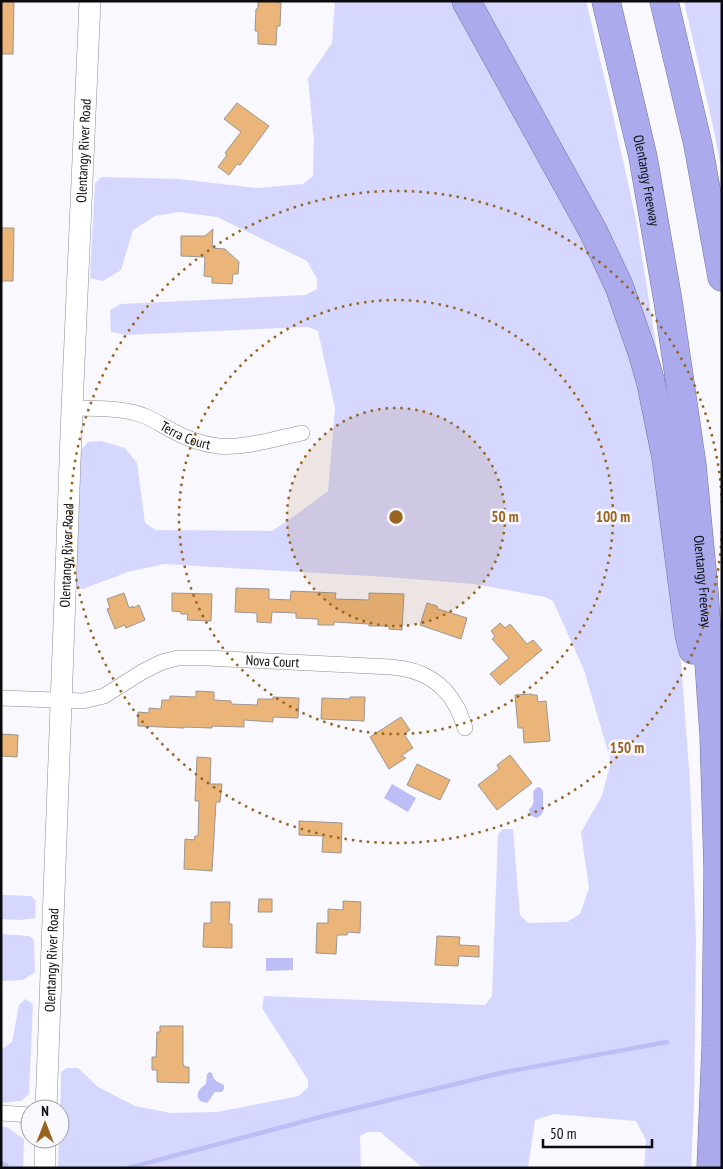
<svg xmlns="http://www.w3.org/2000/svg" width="723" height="1169" viewBox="0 0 723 1169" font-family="'PT Sans Narrow',sans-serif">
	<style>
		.green { fill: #d6d7fe }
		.water { fill: #bebef7 }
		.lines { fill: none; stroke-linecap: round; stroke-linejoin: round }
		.stream { stroke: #bebef7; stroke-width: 4.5 }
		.building { fill: #ebb57a; stroke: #9c9690 }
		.street-casing { stroke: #8d8d95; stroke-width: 16 }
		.secondary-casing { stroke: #8d8d95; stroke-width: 22 }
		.highway-casing { stroke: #72729e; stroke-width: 29 }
		.street { stroke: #fff; stroke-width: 15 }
		.secondary { stroke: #fff; stroke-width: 21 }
		.highway { stroke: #aaaaec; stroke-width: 28 }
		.ring { fill: none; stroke: #9a631d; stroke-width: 2.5; stroke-dasharray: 2.5 5 }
		.labels { text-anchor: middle; stroke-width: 5; stroke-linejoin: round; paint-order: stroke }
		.street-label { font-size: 14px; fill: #0b0b0e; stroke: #f8f8fe }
		.centre { fill: #9a631d; stroke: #f8f8fe; stroke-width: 2.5 }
		.ring-label { font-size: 15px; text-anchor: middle; font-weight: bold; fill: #9a631d; stroke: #f8f8fe; stroke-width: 5; stroke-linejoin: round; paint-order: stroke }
	</style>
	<rect width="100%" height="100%" fill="#f8f8fe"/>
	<path class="green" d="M335,1H452L544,157L619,313L656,459L680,649L690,782L696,939L694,1105L691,1168H644L646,1140L636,1121L554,1114L535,1120L528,1168H423L380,1132H368L360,1136L361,1168H58L59,1139H60L61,1072L67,1068H78L98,1087L135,1106L171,1113L217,1112L299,1096L308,1087V1080L262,1008L264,996L485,1005L492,996L498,834L503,829H513L520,915L528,923L567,922L580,914L589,888L581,832L602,796L611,762L584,670L553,601L545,597L474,584L386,577L164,564L128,572L83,589L76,588L77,455L88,442L101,441L125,448L137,463L145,523L156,530L272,531L293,517L328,491L335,408L318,331L308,327L126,335L111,332L110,310L121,304L305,295L317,289V279L307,261L217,217L179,212L155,216L133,230L121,270L103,281L90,278L95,183L102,177L178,179L257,188L303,184L313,176L314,141L308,78L332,43Z
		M481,1H586L609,97L636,220L657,350L650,351Z
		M684,1H722V172L714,131Z
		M1,895L31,896L36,901L35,918L20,920L1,919Z
		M1,934L29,936L34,940L35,972L23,980L1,981Z
		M25,999L33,1004L29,1094L21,1101L1,1103V1050L12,1042L19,1005Z
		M1,1127H7L24,1139L23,1168H1Z"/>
	<path class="water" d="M392,784L416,798L408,812L384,798Z
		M538,787L541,788L543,791V811L542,814L537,818L531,816L529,810C530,808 532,806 533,804C535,797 530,791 538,787Z
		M266,958H293V970L266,971Z
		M209,1072L212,1073C215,1083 216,1080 224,1085V1089L222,1092H215C212,1095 211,1099 207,1103L200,1101L198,1098C197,1090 200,1089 206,1084L207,1074Z"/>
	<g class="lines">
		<path class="stream" d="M1,1163L6,1165
			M128,1168L328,1115L505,1072L667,1042"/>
	</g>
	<path class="building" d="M1,1H14L13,54H1Z
		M258,1H276V2L281,3L280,26H277L276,45L258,44V31H255L256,9H258Z
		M237,103L269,126L240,165L237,164L229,175L218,167L227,155L225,153L241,132L224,119Z
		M1,228H14L13,281H1Z
		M213,229L212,248L225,249L239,262L238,274H233L232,284L212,283V277L204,276L205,257L181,256V236H205Z
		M236,588L269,589V599L290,600L291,591L336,593L335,599L369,600V593L404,594L402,630L389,629V626H369V624L334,622V625H318V619L296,618V613L272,612L271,623L257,622V613L235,612Z
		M124,593L129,608L133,606V608L139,605L145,620L126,628L125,625L115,629L107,609L110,608L107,599Z
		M172,593L212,594L211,621L187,620L188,614H181V612L172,611Z
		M427,603L437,606L438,609L467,618L461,639L420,625Z
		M500,623L505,628L510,624L527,644L533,640L542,650L500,685L490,674L509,658L492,639L495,636L491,631Z
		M196,691L214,692V700L231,701V704L257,705L258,699H273V697L299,698L298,718L273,717V722L244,720V727L212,726V728L184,727V728L138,726V712L149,713V708L161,709L162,700H170V696L196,697Z
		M532,694V695H537L538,702L546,701L550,741L524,743L523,728H518L515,695Z
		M350,697H365L364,721L321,719L322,698L350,699Z
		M401,717L410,730L404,734L413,748L401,756L406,758L389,769L370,737Z
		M1,734L18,735L17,757L1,756Z
		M510,755L532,783L497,810L478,785L499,769L497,765Z
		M197,757L211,758L210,784H222L220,802H216L212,871L184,869L185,839L194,840L195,836H198L199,801H195Z
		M417,764L450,780L440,800L407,785Z
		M299,821L342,823L341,853L322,852L323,836L299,835Z
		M259,899H272V912H258Z
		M343,901L361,902L360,933L348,932L347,935H337L336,954L316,953L317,923H328V909L343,910Z
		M211,902H230L229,924H232V948L203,947L204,923H211Z
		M437,936L460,937L459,945L479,946V957L459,956L458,966L435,965Z
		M160,1026H183V1065H184V1067H189V1083L157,1082V1070H152V1057H156L157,1032H160Z"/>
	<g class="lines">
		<g class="street-casing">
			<g id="street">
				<path id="s1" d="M72,408C97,409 124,407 147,417C156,421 163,426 171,430C185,438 202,444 218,446C243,449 277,438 302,433"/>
				<path id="s2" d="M1,698L83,701L104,696L142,672L162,662L178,658H207L391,667C419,669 442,680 456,706C460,712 462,720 465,728"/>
				<path d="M1,1113L30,1115"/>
			</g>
		</g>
		<g class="secondary-casing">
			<g id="secondary">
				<path id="s3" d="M46,1109L72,408L90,1"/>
				<path d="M45,1168V1139"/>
			</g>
		</g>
		<g class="highway-casing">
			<g id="highway">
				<path d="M466,1L593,231L619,286L642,352L651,383L666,457L689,634L693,650"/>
				<path id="s4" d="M606,1L643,157L668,301L692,465L704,591L714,735L718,869L716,1046L711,1168"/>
				<path d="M664,1L698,145L722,277"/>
			</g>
		</g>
		<use href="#street" class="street"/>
		<use href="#secondary" class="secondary"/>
		<use href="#highway" class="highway"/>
	</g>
	<circle cx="396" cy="517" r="109" fill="#9a631d" fill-opacity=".12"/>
	<g class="ring">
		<circle cx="396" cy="517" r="109"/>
		<circle cx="396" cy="517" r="217"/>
		<path d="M722 531A326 326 0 1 1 722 503"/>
	</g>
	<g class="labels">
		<g class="street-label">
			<text dy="5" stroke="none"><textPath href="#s3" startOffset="959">Olentangy River Road</textPath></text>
			<text dy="5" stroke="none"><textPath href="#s4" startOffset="184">Olentangy Freeway</textPath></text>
			<text dy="5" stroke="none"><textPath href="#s1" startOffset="119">Terra Court</textPath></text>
			<text dy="5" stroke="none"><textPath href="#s3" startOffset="554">Olentangy River Road</textPath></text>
			<text dy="5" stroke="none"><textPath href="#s4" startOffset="589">Olentangy Freeway</textPath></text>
			<text dy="5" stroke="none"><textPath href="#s2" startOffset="282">Nova Court</textPath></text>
			<text dy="5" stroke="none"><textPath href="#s3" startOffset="149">Olentangy River Road</textPath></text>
		</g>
	</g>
	<circle cx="396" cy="517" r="8" class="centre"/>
	<g class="ring-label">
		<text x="505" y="522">50 m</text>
		<text x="613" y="522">100 m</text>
		<text x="627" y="753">150 m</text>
	</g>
	<rect width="723" height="1169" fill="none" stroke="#0b0b0e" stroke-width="5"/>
	<g transform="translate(45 1124)"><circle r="24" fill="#f8f8fe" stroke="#99999e"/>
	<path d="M0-4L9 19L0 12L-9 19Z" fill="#9a631d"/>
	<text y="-8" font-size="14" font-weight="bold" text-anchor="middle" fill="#0b0b0e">N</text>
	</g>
	<path d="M543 1139v8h109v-8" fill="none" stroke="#0b0b0e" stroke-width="2.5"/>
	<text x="550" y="1139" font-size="15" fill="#0b0b0e" stroke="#f8f8fe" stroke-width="4" paint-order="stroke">50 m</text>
</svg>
